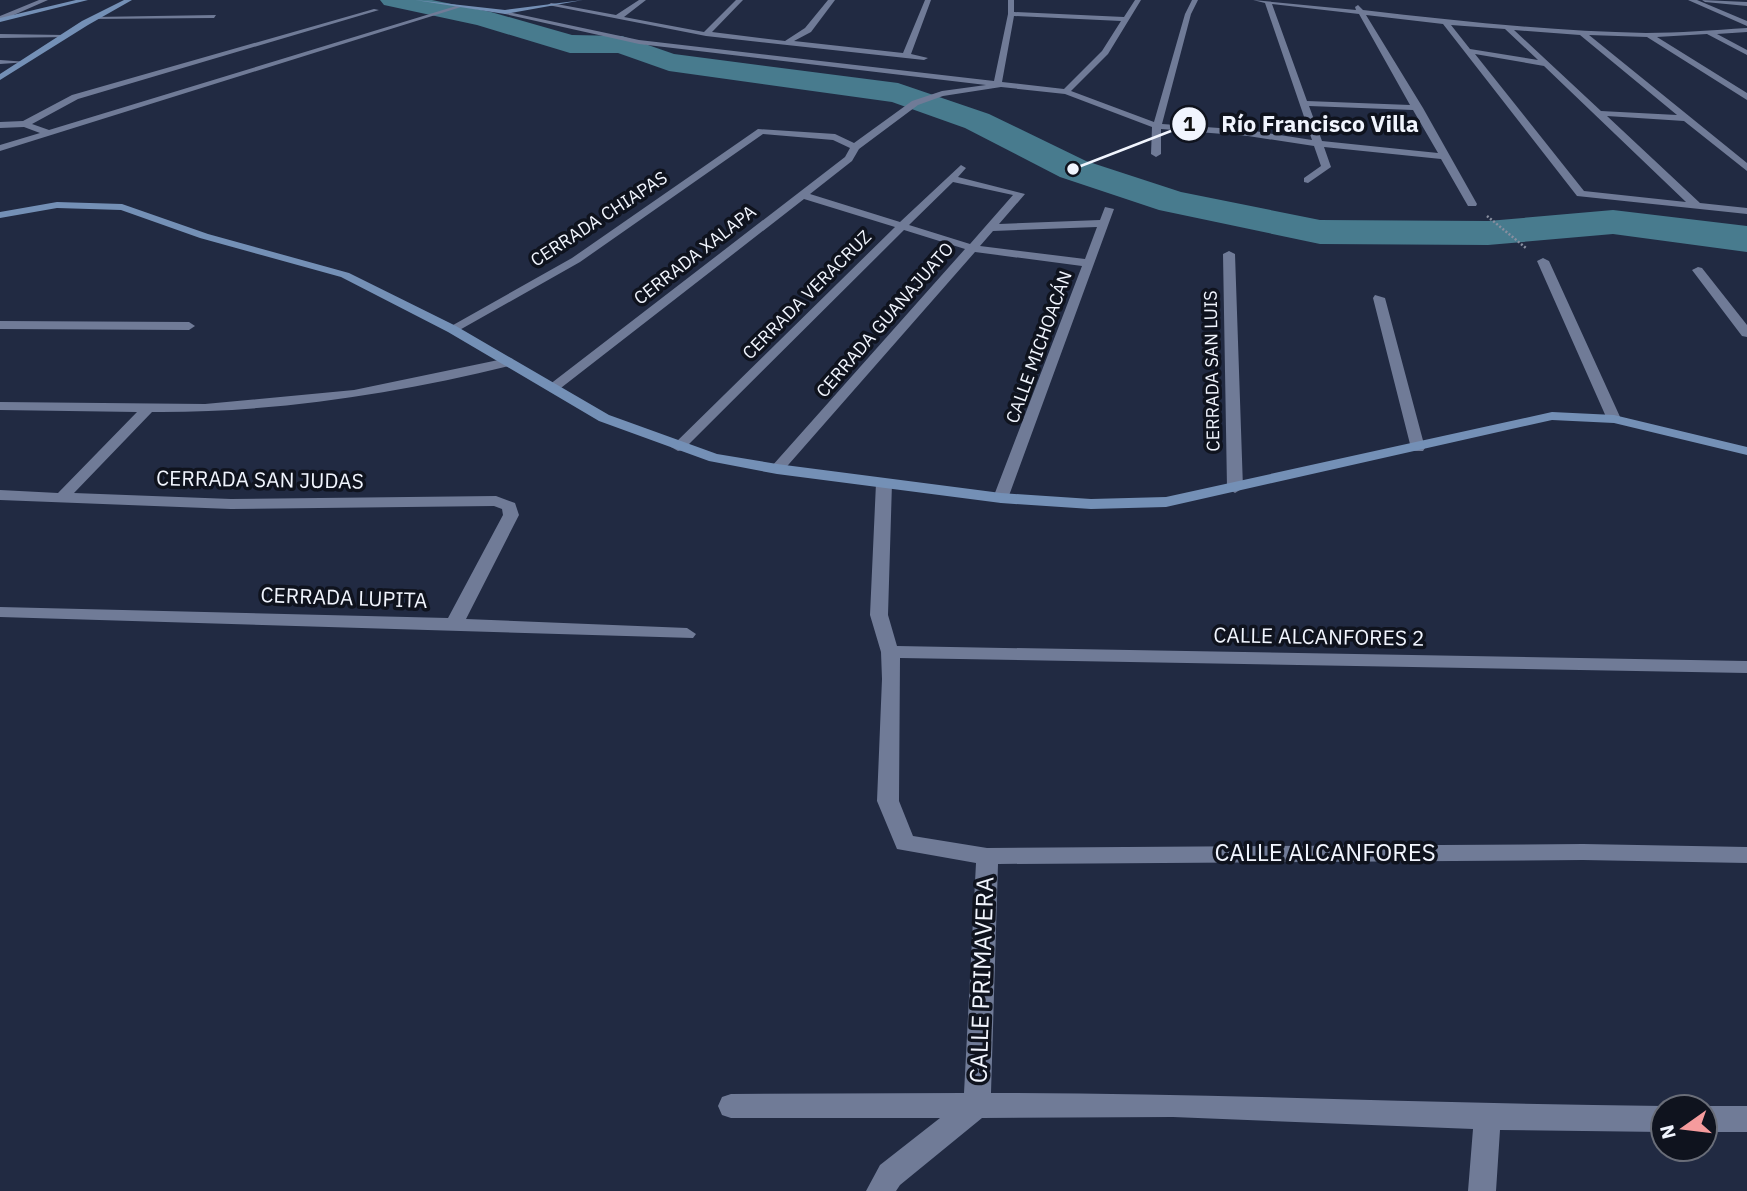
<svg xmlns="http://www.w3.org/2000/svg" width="1747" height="1191" viewBox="0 0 1747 1191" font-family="'IBM Plex Sans',sans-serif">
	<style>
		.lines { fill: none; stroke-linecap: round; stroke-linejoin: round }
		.river { fill: #487b8e; fill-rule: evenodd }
		.path { stroke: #888e9f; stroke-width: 2.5; stroke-dasharray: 2 2; stroke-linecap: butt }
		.street { fill: #707b97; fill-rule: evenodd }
		.secondary { fill: #7490b6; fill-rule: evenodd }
		.labels { text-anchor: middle; stroke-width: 7; stroke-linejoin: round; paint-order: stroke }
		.far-street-label { font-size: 18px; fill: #f1f5fe; stroke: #0f131e }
		.street-label { font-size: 21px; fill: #f1f5fe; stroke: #0f131e }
		.near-street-label { font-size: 24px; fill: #f1f5fe; stroke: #0f131e }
		.leader { fill: none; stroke: #f1f5fe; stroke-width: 2.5 }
		.callout-dot { fill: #f1f5fe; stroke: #0f131e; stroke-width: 2.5 }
		.mark-label { font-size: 21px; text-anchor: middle; font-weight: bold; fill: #111 }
		.callout-label { font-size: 23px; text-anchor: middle; font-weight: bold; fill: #f1f5fe; stroke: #0f131e; stroke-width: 7; stroke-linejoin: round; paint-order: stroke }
	</style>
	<rect width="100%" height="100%" fill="#212a42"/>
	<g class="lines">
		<path class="river" d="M380,0H432L491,12L572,35L622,36L674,54L898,83L989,114L1086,161L1181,192L1320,220L1488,221L1613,210L1747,226V252L1613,234L1488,245L1320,244L1159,210L1060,177L965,128L892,102L669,71L618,53H570L477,25L384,5Z"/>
		<path class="path" d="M1487,216L1526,248"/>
		<path class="street" d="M39,0H48L0,21V16Z
			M639,0H646L624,17L704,32L736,0H743L712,32L785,41L805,28L828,0H835L811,32L794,41L903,53L925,0H931L911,54L928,58L924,60L706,36L548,5L551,3L616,15Z
			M1008,0H1014V12L1124,17L1135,0H1141L1108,54L1071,91L1154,122L1185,14L1192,0H1198L1191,14L1162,124L1248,130L1312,140L1265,3L1253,0L1356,10L1355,7L1358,5L1363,10C1457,21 1551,31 1646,33C1679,33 1713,30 1747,28V32L1717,34L1747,50V55L1707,34L1657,37L1747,93V100L1647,37L1589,35L1747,163V171L1684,121L1607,116L1700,203L1747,208V214L1577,196L1443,24L1366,15L1423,108L1477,204L1476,206H1468L1441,159L1324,147L1331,167L1308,183L1304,182V178L1321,166L1314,146L1248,136L1161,129V154L1156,157L1151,154L1152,127L1065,94L1001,87L943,96L918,105L859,149L852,161L810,194L900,222L961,165L966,168L958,177L1025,194L999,224L1100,220L1105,207L1114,209L1007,501L1001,503L993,498L1082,266L975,252L782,472H772L769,469L772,466L965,249L904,230L683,450L678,451L671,447L895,227L804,199L557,391L552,392L545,388L845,157L850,148L833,140L763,134L580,262L456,332L446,329L572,258L758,129L835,134L854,143L912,101L942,91L986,85L639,44L505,14L503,11L639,40L994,81L1008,14ZM1272,4L1359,14L1410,105L1307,101ZM1014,16L1121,21L1102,51L1064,89L1002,82ZM1451,25L1505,29L1538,60L1470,49ZM1514,30L1580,35L1677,115L1601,111ZM1475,54L1544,66L1686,202L1584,191ZM1309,106L1413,110L1438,153L1322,141ZM953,182L1013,195L970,244L909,225ZM1097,227L1085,259L980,246L993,231Z
			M1688,0H1697L1747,21V26Z
			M1702,0L1747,2V6L1705,2Z
			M456,6L461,7L0,151V145L40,133L24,127L0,128V122L23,121L72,95L374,9L379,10L78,99L32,124L49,130Z
			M216,15L214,18L90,19L94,17Z
			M0,34L64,35L68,37L0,38Z
			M0,60L28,62L0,64Z
			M1229,251L1235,254L1243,488L1235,493L1227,488L1223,254Z
			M1543,258L1549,261L1621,419L1619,422H1609L1607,419L1537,261Z
			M1698,267L1702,268L1747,325V337L1742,336L1692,270Z
			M1375,295L1385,298L1425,448L1423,451H1413L1411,448L1373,298Z
			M0,321L189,322L195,326L189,330L0,329Z
			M508,358L513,359V365C395,394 274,413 152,412L74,493L231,499L496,496L515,503L519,515L466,619L687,628L696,634L693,638L0,617V607L448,618L503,515L502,509L494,506L231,509L0,500V490L58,493L137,412L0,410V402L205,404L354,390Z
			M884,478L892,483L888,615L897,646L1747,661V673L900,658L899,801L913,836L987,848L1583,844L1747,847V863L1583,860L998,864L991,1093C1215,1093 1439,1104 1663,1106V1132L1500,1130L1496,1191H1468L1473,1129L1173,1117L982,1118L900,1185L896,1191H866L880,1165L940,1118H731L722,1115L718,1106L722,1097L731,1094L964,1093L976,863L897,849L877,801L882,679L881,652L870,615L876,483Z
			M1705,1106H1747V1132H1705Z"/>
		<path class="secondary" d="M76,0H88L0,22V18Z
			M124,0H132L88,25L0,80V74L82,21Z
			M415,0L505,10L583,0L505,14Z
			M57,202L122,204L208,234L349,273L456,326L609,415L717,454L777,464L1001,493L1091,499L1166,497L1552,412L1614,415L1747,447V455L1614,423L1552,420L1166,507L1091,509L1001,503L777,474L709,461L599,421L448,332L341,277L200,238L121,210L57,208L0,218V212Z"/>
	</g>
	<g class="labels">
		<g class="far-street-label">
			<text transform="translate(599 219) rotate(-33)" y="6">CERRADA CHIAPAS</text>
			<text transform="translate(695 255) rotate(-38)" y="6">CERRADA XALAPA</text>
			<text transform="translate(807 295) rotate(-45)" y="6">CERRADA VERACRUZ</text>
			<text transform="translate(885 320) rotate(-49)" y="6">CERRADA GUANAJUATO</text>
			<text transform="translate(1039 347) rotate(-70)" y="6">CALLE MICHOACÁN</text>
			<text transform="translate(1212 371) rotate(-91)" y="6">CERRADA SAN LUIS</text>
		</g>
		<g class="street-label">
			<text transform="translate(260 480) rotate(1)" y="7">CERRADA SAN JUDAS</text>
			<text transform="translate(344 598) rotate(2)" y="7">CERRADA LUPITA</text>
			<text transform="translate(1319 637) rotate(1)" y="7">CALLE ALCANFORES 2</text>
		</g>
		<g class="near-street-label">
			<text x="1325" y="861">CALLE ALCANFORES</text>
			<text transform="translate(982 980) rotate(-88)" y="8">CALLE PRIMAVERA</text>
		</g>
	</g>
	<path class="leader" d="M1073 169L1189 124"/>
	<g class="callout-dot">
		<circle cx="1073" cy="169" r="7"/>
		<circle cx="1189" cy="124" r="18"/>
	</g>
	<g class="mark-label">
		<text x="1189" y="131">1</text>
	</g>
	<g class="callout-label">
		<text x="1320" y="132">Río Francisco Villa</text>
	</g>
	<g transform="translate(1684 1128) rotate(256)"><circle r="33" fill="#0f131e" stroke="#696d78" stroke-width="2"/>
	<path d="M0-5L12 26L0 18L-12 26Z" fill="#f59b9d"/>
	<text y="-10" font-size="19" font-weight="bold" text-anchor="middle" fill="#f1f5fe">N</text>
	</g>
</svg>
